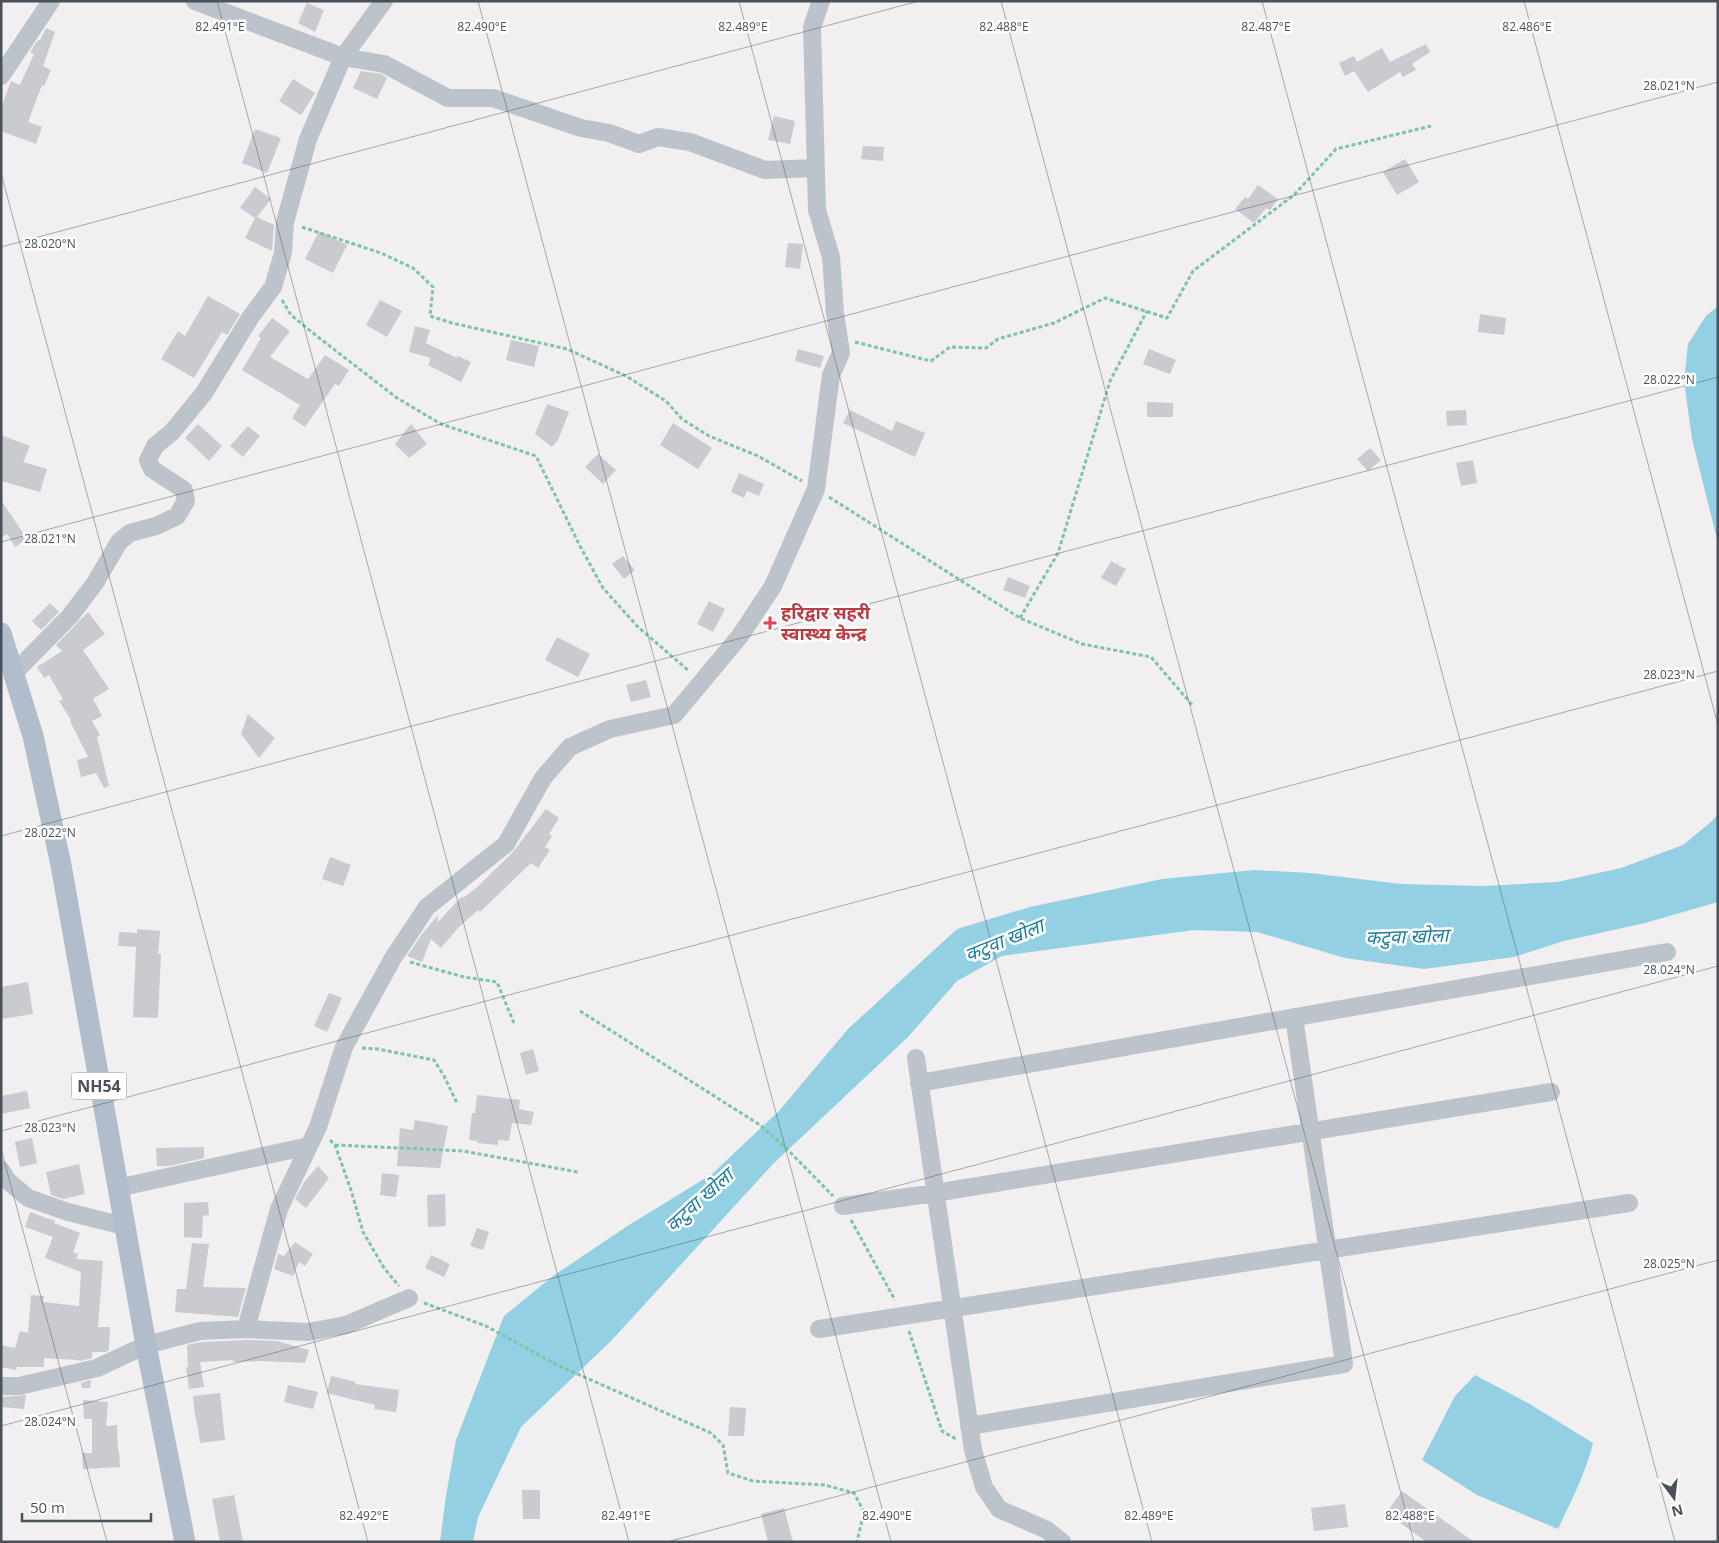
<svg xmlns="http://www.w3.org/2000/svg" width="1719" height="1543" viewBox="0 0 1719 1543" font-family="'Open Sans','Noto Sans Devanagari',sans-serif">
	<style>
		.water { fill: #93d0e3 }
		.building { fill: #c9cbd1 }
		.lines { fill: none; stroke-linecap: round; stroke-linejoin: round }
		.path { stroke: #7dc5a4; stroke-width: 3; stroke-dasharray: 4 2.5; stroke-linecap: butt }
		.minor { stroke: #bcc3ca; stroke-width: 18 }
		.major { stroke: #b1bdcb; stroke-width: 21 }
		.ticks { fill: none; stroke: #49515a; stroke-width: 1; stroke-opacity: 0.45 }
		.health-dot { fill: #e0444e; stroke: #fff; stroke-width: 2 }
		.labels { text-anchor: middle; stroke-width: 5; stroke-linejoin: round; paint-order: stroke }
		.shield { fill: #fff; stroke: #80858c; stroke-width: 1 }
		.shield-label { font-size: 16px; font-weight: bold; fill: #49515a }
		.health-label { font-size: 18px; font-weight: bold; fill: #be3a42; stroke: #fff; text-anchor: start }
		.water-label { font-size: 19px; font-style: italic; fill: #1a7d9c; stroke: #fff }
		.ticks-label { font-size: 12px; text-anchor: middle; fill: #49515a; stroke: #fff; stroke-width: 5; stroke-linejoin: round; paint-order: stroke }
	</style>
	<rect width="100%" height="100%" fill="#f1efef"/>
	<path class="water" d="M1718,306V543L1692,439L1684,381L1688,344L1706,316Z
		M1718,814V902L1645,923L1564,941L1514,957L1424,969L1345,958L1257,932L1194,930L1002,956L957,981L908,1037L773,1164L611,1341L521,1427L478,1517L473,1542H440L446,1496L456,1440L504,1316L553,1276L626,1227L712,1174L779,1111L848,1029L957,929L1030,907L1162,879L1254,870L1310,873L1401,884L1484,886L1557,882L1621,868L1683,845L1711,822Z
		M1475,1375L1528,1403L1593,1443C1586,1473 1571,1501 1558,1529L1477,1495L1422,1460L1455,1396Z"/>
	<path class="building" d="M307,3L324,10L315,32L298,23Z
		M46,28L55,32L43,66L51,70L44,86L42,85L28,122L42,127L36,144L1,131V108L11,81L20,85L34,54L30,52L38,40H40Z
		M1426,44L1430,52L1412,64L1416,70L1403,77L1400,72L1368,92L1354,71L1345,76L1339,63L1354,56L1357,62L1382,48L1390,62Z
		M361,71L381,74L387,78L377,99L353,88Z
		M293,79L315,93L301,115L279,101Z
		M774,116L795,121L790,144L768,140Z
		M255,129L281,138L267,173L242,163Z
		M863,146L884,147L883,161L861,159Z
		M1405,159L1419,182L1397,195L1383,172Z
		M1258,185L1278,199L1270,210L1266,208L1254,223L1235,209L1245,197L1248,199Z
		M255,187L271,199L257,217L274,225L272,251L245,238L255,218L240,208Z
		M319,231L347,245L333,273L305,259Z
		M788,243L803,244L800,269L785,267Z
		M208,296L240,314L227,335L222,332L194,378L161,359L178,331L185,336Z
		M380,300L402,311L387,337L366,325Z
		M1480,314L1506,318L1504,335L1478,332Z
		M272,318L290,331L270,357L308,379L325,355L349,370L339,386L335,384L305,427L292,418L300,405L242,370L261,338L258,336Z
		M415,326L430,330L426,343L457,358L458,356L471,362L461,382L428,365L431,358L409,352Z
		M511,340L539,346L534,367L506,360Z
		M798,349L824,356L820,368L795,361Z
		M1149,349L1176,360L1170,374L1143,364Z
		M1147,402L1173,403V417H1147Z
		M547,404L569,412L558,440L552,447L535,434Z
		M850,410L892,431L896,421L925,433L915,457L843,423Z
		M1466,410L1467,425L1447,426L1446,411Z
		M673,423L712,448L698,469L660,445Z
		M198,424L222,446L209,461L185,438Z
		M411,424L427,444L409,458L395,444Z
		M248,426L260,436L243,457L230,446Z
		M1,435L30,446L23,462L47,469L40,492L1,481Z
		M1370,448L1381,460L1368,471L1357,459Z
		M598,454L616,470L603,484L585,467Z
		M1473,460L1477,483L1461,486L1456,463Z
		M739,473L764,484L759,496L747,491L744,498L731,492Z
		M1,500L27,539L15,547L7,534L1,538Z
		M623,556L635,570L624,579L612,564Z
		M1111,561L1126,569L1116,586L1101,578Z
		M1008,577L1030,586L1025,598L1003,590Z
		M709,601L725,609L713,632L697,624Z
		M50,603L59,612L41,630L32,621Z
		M88,612L105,634L83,650L109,689L93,699L102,716L92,721L100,735L97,737L109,786L104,788L96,773L81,777L77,760L88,757L70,721L71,720L59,701L63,699L49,675L44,678L37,667L62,651L56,645Z
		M557,637L590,654L578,677L545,660Z
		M646,680L651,697L631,702L626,685Z
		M248,714L275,738L259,758L241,734Z
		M546,809L559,818L549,834L552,836L545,847L550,850L538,868L531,863L480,912L478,910L458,928L441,948L431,939L422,962L407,956L422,934L438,915L437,923L462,896L463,898L475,889L513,852Z
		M330,857L351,865L343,886L322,879Z
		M137,929L160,931L158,954H161L158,1018L133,1017L136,947L118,946L119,932L137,933Z
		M28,982L33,1014L1,1019V987Z
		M329,993L342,998L327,1032L314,1026Z
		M533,1049L539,1071L526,1075L520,1053Z
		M27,1091L30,1108L1,1114V1096Z
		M477,1095L520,1100L519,1109L534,1112L531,1125L512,1123L509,1141L498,1140V1145L477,1143L478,1141L469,1140L472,1113H475Z
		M415,1120L448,1126L440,1168L397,1166L400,1128L413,1130Z
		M32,1138L37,1163L20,1167L15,1142Z
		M204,1147V1158L169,1166H157L156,1148Z
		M79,1164L85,1194L63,1199L51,1195L46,1172Z
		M318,1166L329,1178L306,1208L295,1199L304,1182Z
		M382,1173L399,1175L396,1197L380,1195Z
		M445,1194L446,1226L428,1227L427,1195Z
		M208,1202L209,1215L203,1216L202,1238L184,1237V1203Z
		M30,1212L55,1221L54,1223L80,1233L73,1252L78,1254L76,1259L103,1261L98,1327H110L109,1350L106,1352H92V1358L80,1361L79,1360L44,1358V1367H17L16,1370L1,1367V1345L15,1348L20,1331L28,1333L31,1295L44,1296L43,1302L79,1306L81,1272L45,1258L53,1237L25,1227Z
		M477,1228L489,1232L483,1250L470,1246Z
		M295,1242L313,1254L305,1266L299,1262L293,1276L274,1269L278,1254L284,1256Z
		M192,1243L209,1244L203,1287L246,1288L238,1317L175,1312L177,1289H186Z
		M431,1255L450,1264L444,1277L425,1268Z
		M246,1340L277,1341L309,1350L305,1363L261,1361L233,1362V1360L200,1362L204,1387L189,1389L186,1367H188L187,1345L202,1342Z
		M331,1376L356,1382L355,1384L399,1390L396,1412L374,1409L375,1405L327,1393Z
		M91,1380L90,1388H82L81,1383Z
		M288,1385L318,1392L313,1409L284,1402Z
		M220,1393L225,1440L200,1443L196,1417H195L193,1396Z
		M26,1395L24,1409L1,1407V1397Z
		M83,1400L108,1402L106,1426L117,1425L118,1451H119L120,1467L83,1469L82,1453H92V1419H84Z
		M730,1407L746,1408L744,1436H728Z
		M522,1490H540V1519H523Z
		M1402,1491L1474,1542H1427L1386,1513Z
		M234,1495L243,1542H220L212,1499Z
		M1345,1504L1348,1527L1314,1531L1311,1508Z
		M784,1508L793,1542H768L761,1514Z"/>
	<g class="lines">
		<path class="path" d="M302,227L381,253L413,268L433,287L430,316L452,323L567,349L626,376L666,401L682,419L709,436L758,456L802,481
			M282,300L291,315L318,337L397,398L441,424L536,456L580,546L603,588L638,627L689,671
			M855,342L931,361L950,347L986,348L998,339L1054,323L1105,298L1167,318L1193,271L1294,195L1336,149L1431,126
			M829,497L1020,618L1082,644L1151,657L1193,706
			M1020,618L1058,553L1110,381L1147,311
			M410,962L464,977L497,982L514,1023
			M580,1011L760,1125L787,1149L833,1196
			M362,1048L378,1049L434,1060L444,1076L457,1103
			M330,1140L335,1145L351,1190L363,1232L384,1268L399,1286
			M335,1145L463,1151L578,1172
			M851,1220L895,1300
			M424,1303L486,1326L557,1365L711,1433L723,1445L728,1473L753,1481L825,1485L854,1493L864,1512L857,1542
			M909,1331L942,1431L956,1439"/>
		<path class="minor" d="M195,1L343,57L384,64L448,98H493L581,128L609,133L639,144L658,137L690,142L765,170L816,168
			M1,76L51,1
			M14,673L70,616L95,583L119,542L130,533L156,526L177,516L186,501L184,490L152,469L148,460L155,446L172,432L204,393L250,318L273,287L283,253L285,222L308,139L343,57L384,1
			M916,1058L973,1450L984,1487L999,1509L1047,1530L1062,1542
			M919,1083L1667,952
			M1,1170L7,1180L28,1198L68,1212L124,1226
			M117,1188L309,1146
			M843,1206L935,1193L1551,1092
			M246,1329L308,1332L346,1325L409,1298
			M819,1329L1629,1203
			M1,1386H19L97,1368L146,1345L200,1331L246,1329L279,1209L318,1127L344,1047L393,958L427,907L506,844L543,778L570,747L610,729L674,715L740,636L773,586L816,489L831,375L841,353L835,313L831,257L817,210L812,27L821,1
			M969,1426L1344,1364L1294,1017"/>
		<path class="major" d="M1,633L33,736L61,865L146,1345L185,1542"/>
	</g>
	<path class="ticks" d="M217,1L629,1542M478,1L891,1542M739,1L1152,1542M1001,1L1414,1542M1262,1L1675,1542M1524,1L1718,725M1,173L368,1542M1,247L919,1M1,542L1718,82M1,836L1718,377M1,1131L1718,671M1,1149L107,1542M1,1426L1718,966M667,1542L1718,1260"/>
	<path class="health-dot" d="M767.5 615.5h5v5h5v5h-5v5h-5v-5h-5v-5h5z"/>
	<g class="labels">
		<rect class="shield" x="71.5" y="1072.5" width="55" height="27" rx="4"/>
		<g class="shield-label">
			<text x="99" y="1092">NH54</text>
		</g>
		<g class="health-label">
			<text x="781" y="619">हरिद्वार सहरी<tspan x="781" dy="21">स्वास्थ्य केन्द्र</tspan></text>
		</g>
		<g class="water-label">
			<text transform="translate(1407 936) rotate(-2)" y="7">कटुवा खोला</text>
			<text transform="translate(1004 940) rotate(-22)" y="7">कटुवा खोला</text>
			<text transform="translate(699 1200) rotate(-42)" y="7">कटुवा खोला</text>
		</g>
	</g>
	<g class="ticks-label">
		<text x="220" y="31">82.491°E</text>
		<text x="482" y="31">82.490°E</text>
		<text x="743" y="31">82.489°E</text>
		<text x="1004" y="31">82.488°E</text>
		<text x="1266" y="31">82.487°E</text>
		<text x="1527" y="31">82.486°E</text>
		<text x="1669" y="90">28.021°N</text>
		<text x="50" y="248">28.020°N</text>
		<text x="1669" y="384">28.022°N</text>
		<text x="50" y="543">28.021°N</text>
		<text x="1669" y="679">28.023°N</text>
		<text x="50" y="837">28.022°N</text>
		<text x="1669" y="974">28.024°N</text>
		<text x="50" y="1132">28.023°N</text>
		<text x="1669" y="1268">28.025°N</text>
		<text x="50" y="1426">28.024°N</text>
		<text x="364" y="1520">82.492°E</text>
		<text x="626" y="1520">82.491°E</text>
		<text x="887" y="1520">82.490°E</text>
		<text x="1149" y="1520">82.489°E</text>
		<text x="1410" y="1520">82.488°E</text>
	</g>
	<rect width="1719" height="1543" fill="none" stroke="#49515a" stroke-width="5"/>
	<g transform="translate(1674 1498) rotate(165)" stroke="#ffffff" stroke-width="4" paint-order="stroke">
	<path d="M0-4L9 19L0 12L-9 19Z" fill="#49515a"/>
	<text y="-8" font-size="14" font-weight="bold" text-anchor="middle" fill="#49515a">N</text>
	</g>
	<path d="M22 1513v8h129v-8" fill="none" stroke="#49515a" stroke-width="2.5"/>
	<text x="30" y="1513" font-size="15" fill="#49515a" stroke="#ffffff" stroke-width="4" paint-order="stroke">50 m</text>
</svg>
